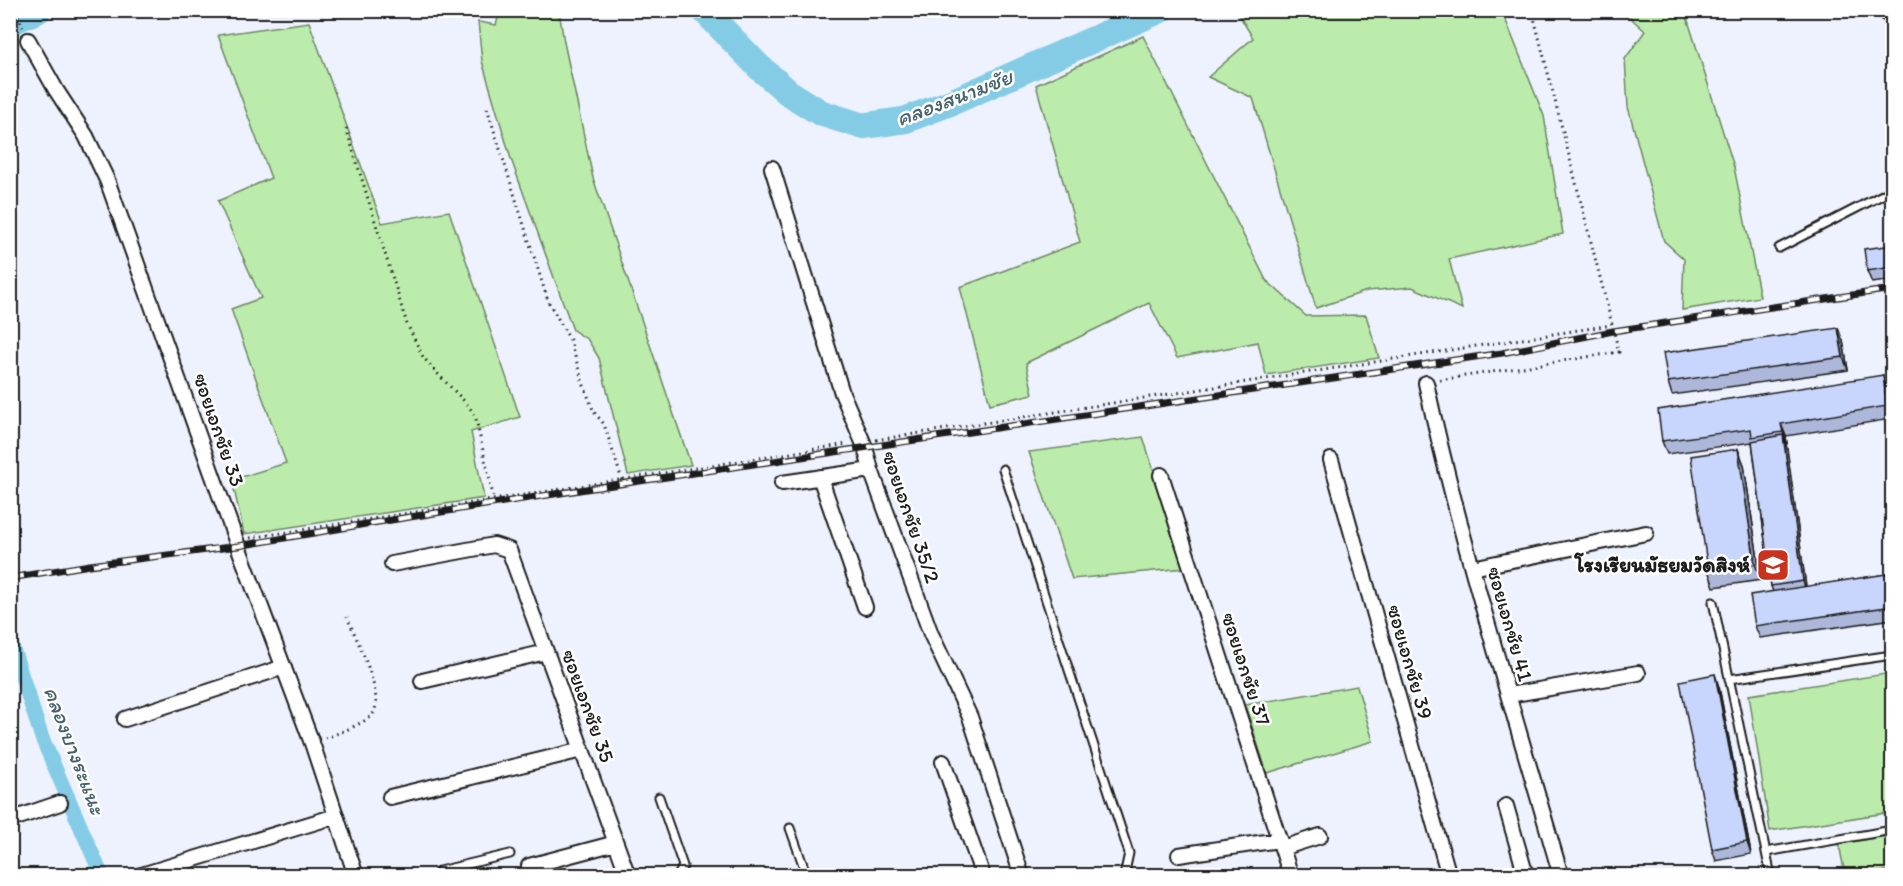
<svg xmlns="http://www.w3.org/2000/svg" width="1903" height="886" viewBox="0 0 1903 886" font-family="Itim,'Playpen Sans Thai',sans-serif">
	<style>
		.green { fill: #bcecab; stroke: #6c8464; stroke-width: 1.5 }
		.lines { fill: none; stroke-linecap: round; stroke-linejoin: round }
		.canal { stroke: #84cce5; stroke-width: 15 }
		.river { stroke: #84cce5; stroke-width: 27 }
		.lane-casing { stroke: #1c1c1c; stroke-width: 11 }
		.street-casing { stroke: #1c1c1c; stroke-width: 18 }
		.path { stroke: #1c1c1c; stroke-width: 3; stroke-dasharray: 1.5 4.5; stroke-linecap: butt }
		.lane { stroke: #fff; stroke-width: 7 }
		.street { stroke: #fff; stroke-width: 14 }
		.rail-casing { stroke: #1c1c1c; stroke-width: 7 }
		.rail { stroke: #fff; stroke-width: 4.5; stroke-dasharray: 14; stroke-linecap: butt }
		.wall { fill: #acb7d9; stroke: #1c1c1c; stroke-width: 1.5 }
		.shaded-wall { fill: #8c95b0; stroke: #1c1c1c; stroke-width: 1.5 }
		.building { fill: #c8d5fc; stroke: #1c1c1c; stroke-width: 1.5 }
		.labels { text-anchor: middle; stroke-width: 5; stroke-linejoin: round; paint-order: stroke }
		.street-label { font-size: 21px; fill: #1c1c1c; stroke: #fff }
		.poi-label { font-size: 21px; font-weight: bold; fill: #1c1c1c; stroke: #fff; text-anchor: end }
		.water-label { font-size: 22px; font-style: italic; fill: #46626c; stroke: #fff }
	</style>
	<rect width="100%" height="100%" fill="#eef2fe"/>
	<filter id="ink" filterUnits="userSpaceOnUse"><feTurbulence type="fractalNoise" baseFrequency=".0167" numOctaves="2"/><feDisplacementMap in="SourceGraphic" scale="12" xChannelSelector="R" yChannelSelector="G"/><feConvolveMatrix kernelMatrix="1 2 1 2 8 2 1 2 1" color-interpolation-filters="sRGB"/></filter>
	<g filter="url(#ink)">
		<path class="green" d="M1236,10L1502,11L1544,116L1563,234L1449,259L1462,309L1412,287L1367,291L1316,308L1253,98L1208,77L1253,38Z
			M500,11H559L564,42L593,178L691,465L628,475L599,358L588,340L573,330L511,159L482,61L478,22L496,25Z
			M1623,11H1685L1734,167L1760,297L1682,310L1684,259L1664,241L1628,107L1625,59L1645,31Z
			M309,22L382,223L449,211L520,417L471,432L484,498L244,534L232,480L286,463L231,309L261,298L218,201L271,178L218,35Z
			M1143,36L1266,280L1306,316L1366,315L1379,358L1266,375L1258,342L1177,358L1149,303L1026,363L1033,394L990,404L960,287L1080,242L1036,85Z
			M1143,437L1185,568L1072,579L1029,452Z
			M1892,673V812L1770,831L1749,695Z
			M1357,686L1373,741L1267,773L1245,705Z
			M1892,835V870L1864,875H1845L1839,844Z"/>
		<g class="lines">
			<path class="canal" d="M10,640L42,738L102,876"/>
			<path class="river" d="M704,10L759,67L789,93L821,113L862,126L905,120L952,102L1160,10
				M10,22L38,10"/>
			<g class="lane-casing">
				<path id="lane" d="M1884,16L1892,17
					M1779,248L1892,190
					M1003,469L1129,853L1124,876
					M1713,602L1771,876
					M1729,679L1892,655
					M659,797L683,866L678,876
					M790,828L807,876
					M1766,852L1892,830
					M436,876L439,871L510,854"/>
			</g>
			<g class="street-casing">
				<path id="street" d="M28,40L56,90L86,136L107,180L238,546L312,743L356,876
					M772,168L842,393L865,447L871,470L931,634L970,717L1022,876
					M1426,383C1462,549 1514,712 1561,876
					M1331,460L1449,876
					M1161,475L1291,876
					M820,477L865,607
					M782,483L871,470
					M392,564L494,545L509,550L628,876
					M1472,568L1646,533
					M422,681L546,652
					M1509,695L1638,673
					M125,719L284,667
					M943,762L983,876
					M390,797L582,750
					M1506,806L1526,876
					M10,820L60,803
					M1282,848L1320,836
					M1179,855L1279,840
					M529,866L616,843
					M138,876L336,816"/>
			</g>
			<path class="path" d="M15,10L23,27
				M487,108L548,301L570,340L583,383L594,412L604,424L622,480
				M346,128L407,324L423,357L436,372L469,406L476,419L494,500
				M1440,380L1619,352L1532,10
				M876,440L1611,325
				M250,538L848,444
				M325,738C337,734 363,724 372,715C387,699 355,636 347,617"/>
			<use href="#lane" class="lane"/>
			<use href="#street" class="street"/>
			<g class="rail-casing">
				<path id="rail" d="M10,578L90,565L238,546L366,524L586,489L1502,353L1613,331L1892,289"/>
			</g>
			<use href="#rail" class="rail"/>
		</g>
		<path class="wall" d="M1893,245V280L1872,283L1867,271Z
			M1843,341L1848,370L1672,395L1668,382Z
			M1883,375L1887,387L1891,419L1786,436L1787,444L1786,445L1806,587L1893,573V619L1760,638L1755,626L1773,592L1771,586L1752,442L1667,454L1662,441Z
			M1738,449L1744,465L1761,580L1714,587L1708,570Z
			M1719,687L1751,854L1716,861L1712,849Z"/>
		<path class="shaded-wall" d="M1838,328L1843,341L1848,370L1843,357Z
			M1883,375L1887,387L1891,419L1887,406Z
			M1781,424L1786,436L1787,444L1783,432Z
			M1783,435L1787,448L1807,594L1803,581Z
			M1738,449L1744,465L1761,580L1755,564Z
			M1715,674L1719,687L1751,854L1747,842Z"/>
		<path class="building" d="M1893,245V267L1867,271L1864,249Z
			M1838,328L1843,357L1668,382L1663,353Z
			M1883,375L1887,406L1781,424L1783,432L1752,437L1751,429L1662,441L1658,410Z
			M1783,435L1803,581L1771,586L1752,441Z
			M1738,449L1755,564L1708,570L1691,456Z
			M1893,573V606L1755,626L1750,595Z
			M1715,674L1747,842L1712,849L1680,681Z"/>
	</g>
	<defs>
		<g id="school-square" transform="scale(1.725)"><rect x="-9" y="-9" width="18" height="18" rx="4" fill="#c8321e" stroke="#fff"/><path d="M0-5L7-2L0 1L-7-2ZM-4 1L0 2.5L4 1V4Q0 6-4 4Z" fill="#fff"/></g>
	</defs>
	<g fill-rule="evenodd">
		<use href="#school-square" x="1773" y="565"/>
	</g>
	<g class="labels">
		<g class="street-label">
			<text transform="translate(219 430) rotate(71)" y="7">ซอยเอกชัย 33</text>
			<text transform="translate(911 517) rotate(71)" y="7">ซอยเอกชัย 35/2</text>
			<text transform="translate(1510 624) rotate(74)" y="7">ซอยเอกชัย 41</text>
			<text transform="translate(1410 662) rotate(74)" y="7">ซอยเอกชัย 39</text>
			<text transform="translate(1246 669) rotate(72)" y="7">ซอยเอกชัย 37</text>
			<text transform="translate(588 706) rotate(70)" y="7">ซอยเอกชัย 35</text>
		</g>
		<g class="poi-label">
			<text x="1750" y="572">โรงเรียนมัธยมวัดสิงห์</text>
		</g>
		<g class="water-label">
			<text transform="translate(954 97) rotate(-21)" y="8">คลองสนามชัย</text>
			<text transform="translate(75 750) rotate(69)" y="8">คลองบางระแนะ</text>
		</g>
	</g>
	<rect width="1903" height="886" fill="none" stroke="#fff" stroke-width="36"/>
	<rect x="18" y="18" width="1867" height="850" fill="none" stroke="#1c1c1c" stroke-width="2" filter="url(#ink)"/>
</svg>
